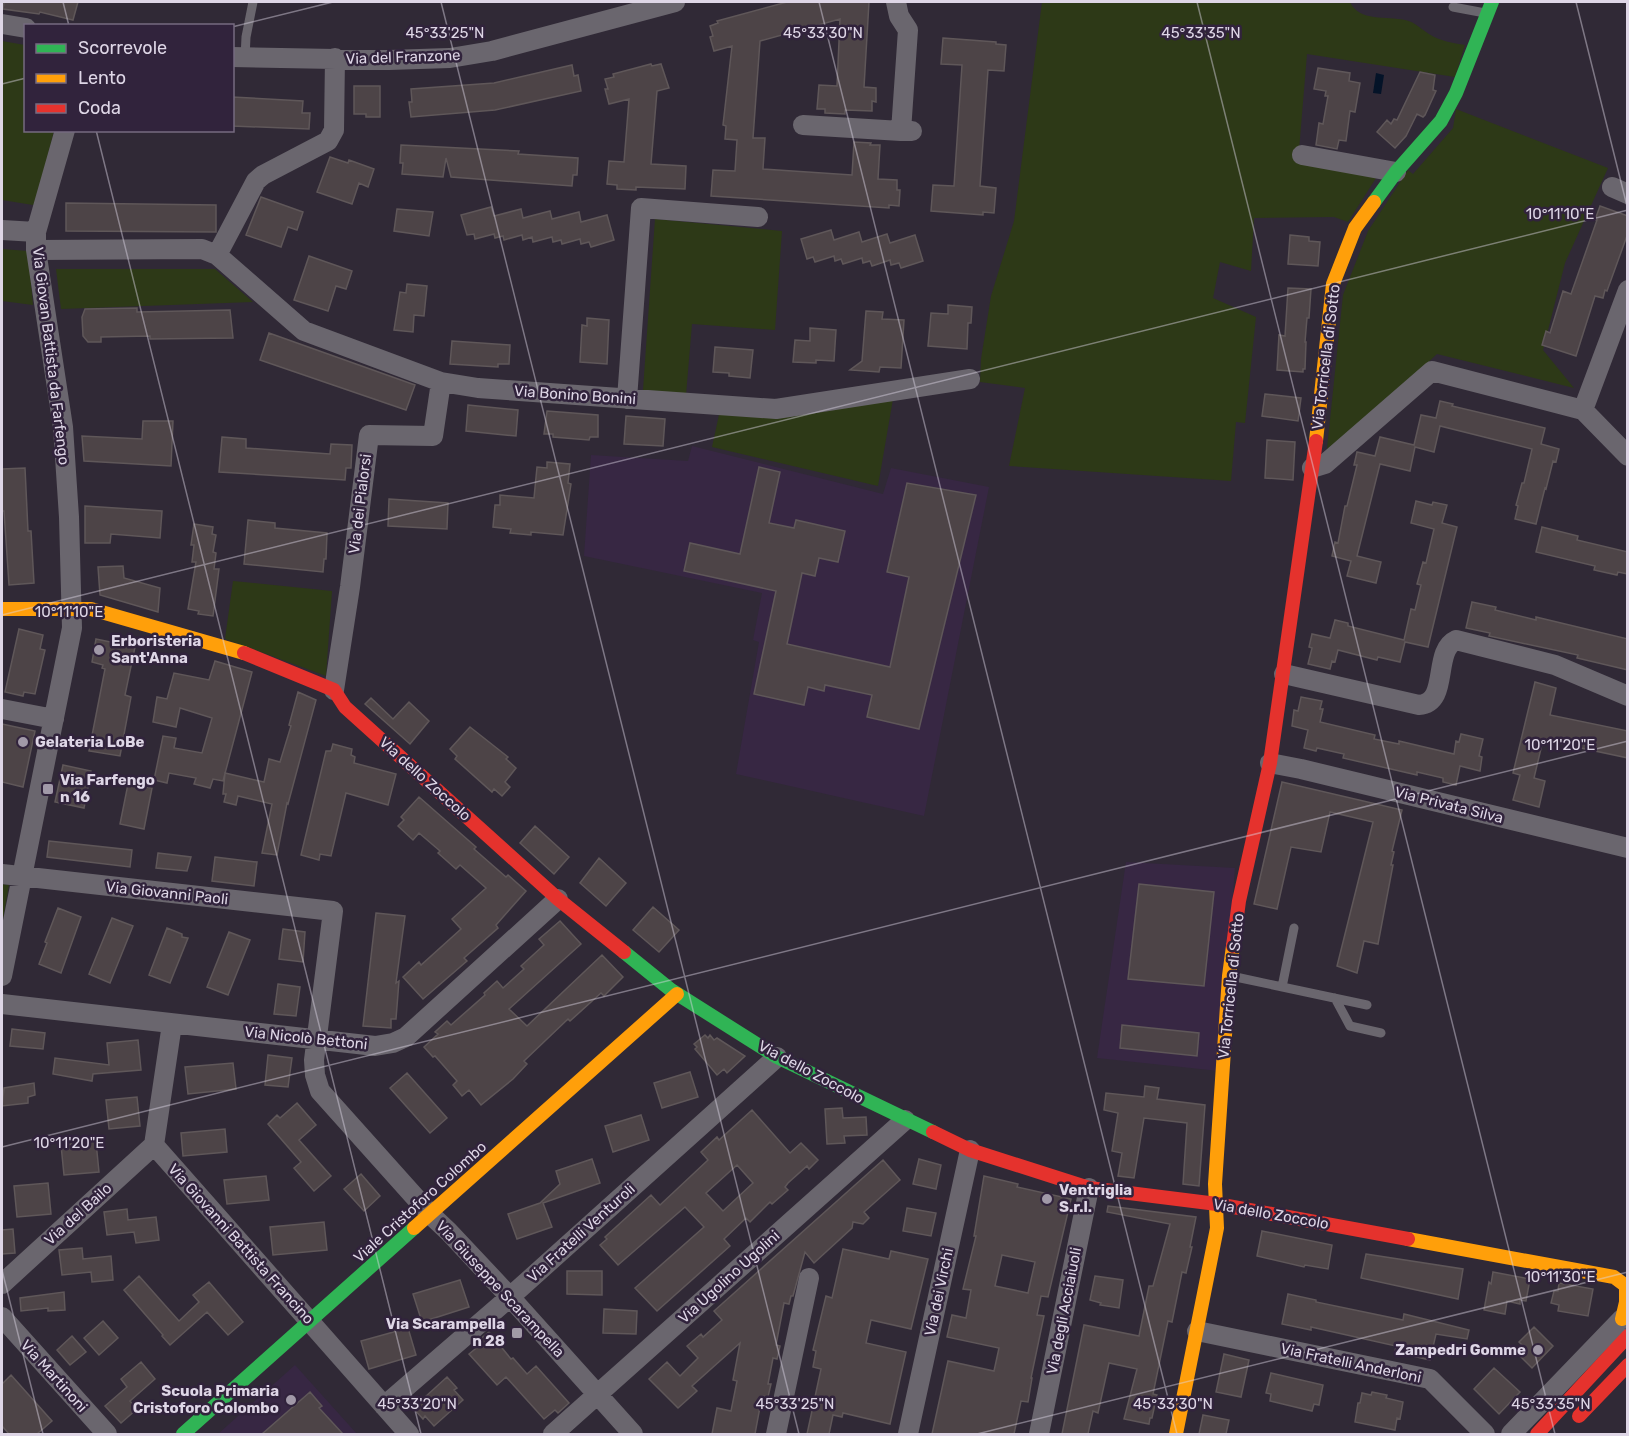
<svg xmlns="http://www.w3.org/2000/svg" width="1629" height="1436" viewBox="0 0 1629 1436" font-family="Rubik,sans-serif">
	<style>
		.built { fill: #372743 }
		.green { fill: #2d3917 }
		.water { fill: #041328 }
		.building { fill: #4d4447; stroke: #5f5759; stroke-width: 1.5; fill-rule: evenodd }
		.lines { fill: none; stroke-linecap: round; stroke-linejoin: round }
		.lane { stroke: #6a666e; stroke-width: 9 }
		.street { stroke: #6a666e; stroke-width: 20 }
		.fast { stroke: #30b455; stroke-width: 14 }
		.slow { stroke: #ff9f0a; stroke-width: 14 }
		.jam { stroke: #e5322d; stroke-width: 14 }
		.ticks { fill: none; stroke: #ded6e6; stroke-width: 1.5; stroke-opacity: 0.45 }
		.poi-dot { fill: #a199a8; stroke: #31233c; stroke-width: 2 }
		.labels { text-anchor: middle; stroke-width: 5; stroke-linejoin: round; paint-order: stroke }
		.street-label { font-size: 15px; fill: #ded6e6; stroke: #31233c }
		.poi-label { font-size: 15px; font-weight: bold; fill: #ded6e6; stroke: #31233c; text-anchor: start }
		.ticks-label { font-size: 15px; text-anchor: middle; fill: #ded6e6; stroke: #31233c; stroke-width: 5; stroke-linejoin: round; paint-order: stroke }
	</style>
	<rect width="100%" height="100%" fill="#302936"/>
	<path class="built" d="M692,446L883,494L891,468L989,487L924,816L736,774L759,642L753,640L762,593L584,556L591,455L688,461Z
		M1126,862L1235,868L1219,1071L1097,1058Z
		M295,1365L357,1434H218Z"/>
	<path class="green" d="M1042,2H1350C1359,22 1387,16 1405,20C1415,22 1421,29 1429,34C1440,41 1453,43 1465,45L1455,77L1307,54L1299,150L1378,175L1348,222L1334,217L1254,218L1251,271L1220,262L1213,298L1256,317L1245,423L1236,422L1231,481L1009,466L1025,388L980,382L981,359L991,296L1014,221Z
		M2,41L25,45L26,130L54,131L36,202L33,205L2,200Z
		M1456,109L1608,168L1565,263L1543,350L1574,388L1437,354L1326,458L1343,295L1368,231L1408,170L1413,174L1453,128Z
		M655,219L782,231L775,330L692,324L686,395L643,390Z
		M2,249L28,251L33,305L2,301Z
		M56,269H215L253,302L61,309Z
		M893,399L878,486L712,447L720,410Z
		M233,581L332,591L326,676L225,639Z
		M2,884L9,885L2,925Z"/>
	<path class="water" d="M1376,73L1384,75L1381,94L1373,93Z"/>
	<path class="building" d="M4,2H78L73,20L40,12L39,14L3,9Z
		M787,2H869L864,87L876,88V102L872,101V111L845,110V114L825,113V109H817L819,85L837,86L840,19L760,41L753,138H765L763,169L852,175L854,142L871,143L870,145H880L878,179L897,180V190H900L899,206L889,205V208L711,196L713,170L735,171L737,140L725,139L726,126L723,125L732,46L714,51L710,37L713,36L710,26L718,23L717,21Z
		M943,38L996,42V44L1006,45L1004,71L988,70L980,186L996,188L994,213L983,212V215L931,211L933,185L954,186L962,65L941,64Z
		M651,64L652,66L661,64L669,88L657,91L651,164L686,166L685,189L636,187V190L617,189V185L607,184L609,161L624,162L629,99L609,104L605,89H608L605,79L614,77L613,74Z
		M572,65L574,76L578,75L581,91L495,110L411,117L409,102H412L411,89L494,83Z
		M1318,68L1350,73L1349,81L1360,83L1355,112L1350,111L1346,141L1339,140L1337,149L1316,145L1319,123L1323,124L1328,96H1325L1326,91L1314,89Z
		M1420,72L1435,75L1433,90L1436,91L1425,115L1423,117L1417,114L1406,136L1395,148L1377,132L1387,120L1391,124L1394,119L1397,120Z
		M354,86H380V117H366V114H354Z
		M232,97L303,101L302,113H310L309,129L232,126Z
		M401,145L519,151L518,154L578,158L577,175H573L572,186L451,177L446,158L443,177L402,174L403,163H400Z
		M330,157L348,163L349,160L374,169L368,187L359,183L352,204L317,192Z
		M261,197L303,212L297,230L288,227L281,247L246,235Z
		M66,203L216,205V232L66,231Z
		M1600,206L1628,216V233L1607,291L1605,290L1603,298L1595,296L1576,356L1542,345L1546,331L1550,333L1563,291L1571,294L1597,220H1595Z
		M491,207L494,216L521,209L523,218L550,211L552,219L579,212L581,222L607,215L614,240L591,247L589,242L581,244L580,239L562,244L561,240L553,242L552,237L533,242L532,237L523,240L522,235L504,240L503,236L495,238L494,234L475,239L474,234L467,235L461,215Z
		M397,209L433,212L429,236L394,231Z
		M831,230L834,240L859,232L862,242L887,234L890,243L915,235L923,261L901,268L899,263L891,265L890,260L872,266L870,261L863,263L862,258L843,264L841,259L835,261L834,256L815,262L813,257L807,259L801,239Z
		M1290,235L1309,237V241L1320,242L1318,266L1288,264Z
		M309,256L352,271L346,289L336,286L328,311L294,300Z
		M407,284L427,286L424,316L414,315L413,332L394,330L400,292L406,293Z
		M1288,288L1311,289L1309,318H1307L1305,342H1306L1305,369H1303V372L1277,370L1279,335L1285,336Z
		M948,305L972,307L971,323H968L967,349L928,346L931,313L948,314Z
		M137,308V312L230,310L233,338L150,339V336L101,337V342H88L83,336L82,317L85,309Z
		M866,311L883,312L882,319L904,320L901,368L880,367L879,372L850,370L862,361Z
		M587,318L609,320L607,364L580,362L582,325L587,326Z
		M810,328L836,330L834,361L816,360V363L793,362L795,340L810,341Z
		M269,333L415,385L406,410L260,360Z
		M452,341L510,345L509,364H498V367L450,364Z
		M715,347L753,350L750,378L729,376V373L713,372Z
		M1265,394L1301,398L1298,421L1262,416Z
		M1440,401L1453,404L1452,406L1545,428L1541,444L1559,449L1556,462L1553,461L1546,489L1545,488L1536,524L1515,519L1518,506L1516,505L1522,483H1524L1532,449L1440,426L1434,452L1415,447L1410,471L1380,464L1357,556L1381,562L1376,583L1347,576L1351,561L1332,556L1335,542L1338,543L1345,506H1347L1357,465H1354L1357,452L1375,456L1380,437L1414,445L1421,415L1436,418Z
		M468,405L518,410L516,436L466,431Z
		M547,411L598,415V437H590L589,440L553,437V434H544Z
		M626,416L665,419L663,446L624,444Z
		M143,421H173L171,466L84,461L82,436L142,439Z
		M222,437L246,439V448L330,454L331,444L352,445L351,468H346L345,480L219,472Z
		M1267,440L1295,442L1293,480L1265,478Z
		M547,462L570,464L568,483L571,484L563,535L531,532V535L510,533L511,529L493,527L495,505H500V495L534,498L537,467L547,468Z
		M759,467L780,472L769,523L794,528L796,520L845,531L838,562L819,558L815,576L802,573L787,644L890,667L909,577L887,572L907,483L976,495L919,729L867,717L872,695L825,685L824,691L808,687L804,705L754,694L776,591L684,571L690,543L740,554Z
		M25,468L28,531H31L34,583L9,585L4,511H2V469Z
		M389,499L448,503L447,529L388,526Z
		M1416,501L1432,505L1433,502L1447,505L1442,523L1457,527L1428,647L1405,642L1400,662L1378,657L1377,660L1338,650L1335,662L1332,661L1330,669L1308,664L1312,648L1309,647L1312,634L1330,638L1335,620L1348,623V626L1404,640L1411,609L1415,610L1421,585L1417,584L1423,562L1426,563L1434,529L1411,523Z
		M85,506L162,511L160,538L111,534L110,543H85Z
		M248,520L275,523V528L327,533L326,559H324L323,572L244,564Z
		M194,524L213,527L212,534L216,535L213,552L216,553L214,569H219L213,616L198,614L199,611L188,609L196,562H192L194,545H191Z
		M1542,527L1578,536L1577,540L1628,552V574L1618,572L1617,575L1594,570L1595,566L1536,552Z
		M123,566L124,578L160,588L158,612L100,595L98,567Z
		M1472,602L1496,607L1495,610L1536,620V617L1628,639V670L1577,658L1578,655L1489,636L1490,633L1466,628Z
		M19,629L43,635L40,649L45,650L35,694L24,692L23,696L5,692Z
		M96,639L135,647L125,695L131,697L120,756L89,751L105,669L102,668L103,665L92,662Z
		M215,661L252,672L223,781L213,779L210,788L194,784L196,778L169,773L167,783L154,780L163,736L176,738L174,748L202,753L212,718L180,708L176,727L153,722L157,697L167,699L174,673L209,680Z
		M1535,682L1556,688L1550,715L1628,731V758L1543,740L1534,778L1545,781L1539,807L1513,800L1520,775L1513,773Z
		M298,692L316,700L288,804L287,803L277,855L262,853L272,804L238,796L236,805L224,802L226,794H223L225,773L264,782L269,759L280,762L291,726L289,725Z
		M1301,697L1322,701L1320,709H1323L1320,722L1375,735L1374,739L1399,744V741L1454,754L1456,741L1459,742L1461,734L1483,739L1479,756L1482,757L1480,771L1460,766L1456,785L1443,782V778L1417,772V775L1343,758L1344,754L1317,748L1316,751L1304,748L1308,730L1292,726L1294,710L1298,711Z
		M371,698L393,719L409,702L429,721L410,744L365,704Z
		M2,724L35,731L23,787L2,782Z
		M470,727L508,757L506,759L516,768L505,782L510,787L502,796L494,789L492,792L455,759L457,756L450,749Z
		M333,744L352,749L351,755L355,757L354,763L396,774L388,805L346,793L331,856L320,854L319,860L301,855L326,751H331Z
		M63,765L91,771L84,808L55,802Z
		M1282,782L1402,810L1392,851L1394,852L1391,865H1393L1378,944L1364,941L1357,973L1337,966L1373,822L1330,812L1321,852L1291,847L1277,909L1254,904Z
		M128,784L152,788L144,829L120,824Z
		M419,797L476,847L474,849L506,877L508,875L526,891L496,925L498,928L464,958L467,961L423,999L403,977L419,962L421,965L461,929L452,919L486,888L460,865L456,869L438,853L440,851L419,833L413,840L398,826L404,820L401,817Z
		M535,826L569,857L554,874L520,843Z
		M49,841L132,850L130,867L47,857Z
		M158,853L191,857L187,871L156,868Z
		M215,857L257,862L254,886L212,881Z
		M599,858L626,883L606,906L580,883Z
		M1139,884L1214,892L1204,986L1128,979Z
		M653,907L679,930L659,952L633,930Z
		M58,908L81,917L61,973L39,964L47,943L45,942Z
		M376,913L405,916L396,983L399,981L396,1019H391V1028L363,1026Z
		M112,918L133,926L110,983L89,974Z
		M560,921L581,944L509,1009L527,1026L602,955L623,977L604,996L601,993L570,1021L568,1019L524,1061L527,1064L513,1079L481,1105L469,1090L462,1096L453,1085L457,1081L435,1056L433,1057L424,1047L438,1034L435,1032L447,1021L451,1025L485,995L484,993L497,981L503,988L524,969L521,966L544,945L539,939Z
		M167,928L182,934V937L188,938L170,983L149,975Z
		M283,929L305,932L303,962L279,959Z
		M229,932L250,940L228,995L207,987Z
		M278,984L300,987L296,1016L274,1014Z
		M1122,1025L1199,1033L1197,1056L1120,1048Z
		M12,1029L45,1033L43,1049L10,1046Z
		M705,1035L708,1038L710,1035L714,1040L717,1038L745,1056L727,1073L724,1069L717,1075L695,1049L697,1047L694,1044Z
		M138,1040L141,1070L93,1074L92,1081L53,1074L55,1058L109,1065L107,1043Z
		M268,1055L292,1058L288,1087L265,1085Z
		M233,1063L236,1089L188,1094L185,1067Z
		M690,1072L698,1097L662,1108L654,1083Z
		M407,1073L447,1118L430,1133L390,1088Z
		M34,1083L35,1095L28,1097V1103L2,1106L4,1088Z
		M1145,1086L1159,1088L1157,1099L1205,1105L1199,1186L1183,1184L1187,1123L1144,1118L1134,1178L1118,1176L1122,1153L1112,1151L1118,1113L1104,1110L1106,1093L1144,1097Z
		M137,1097L140,1126L109,1129L106,1100Z
		M297,1103L316,1125L299,1140L331,1176L314,1191L294,1168L301,1162L268,1124L277,1115L280,1118Z
		M842,1108L843,1118L866,1117L867,1135L844,1136L845,1143L827,1144L825,1109Z
		M752,1110L790,1153L801,1143L818,1160L809,1169L807,1166L788,1183L785,1187L788,1190L772,1204L770,1202L750,1222L746,1218L724,1239L730,1246L657,1311L635,1288L704,1227L685,1207L618,1265L600,1245L607,1239L605,1237L651,1195L660,1205L708,1160L701,1152L717,1137L719,1140ZM737,1165L753,1183L723,1211L706,1193Z
		M641,1115L649,1140L613,1152L605,1126Z
		M225,1129L227,1152L183,1156L181,1133Z
		M96,1142L99,1172L64,1175L61,1145Z
		M592,1159L600,1183L543,1203L552,1227L517,1239L508,1214L540,1203L560,1184L556,1171Z
		M919,1159L941,1165L936,1189L913,1184Z
		M883,1160L900,1180L864,1212L869,1218L863,1224L853,1222L852,1228L814,1263L805,1252L793,1296H791L789,1304L784,1303L776,1345L780,1346L777,1359L773,1358L768,1384H771L768,1397L762,1396L755,1434H712L717,1408L731,1411L737,1381L733,1380L740,1343L692,1386L697,1391L678,1408L649,1379L667,1362L680,1376L698,1358L687,1346L701,1334L703,1337L722,1320L714,1311Z
		M361,1174L380,1196L364,1211L344,1189Z
		M266,1176L269,1200L227,1204L224,1180Z
		M984,1176L1018,1184L1017,1187L1071,1199L1048,1297L1041,1296L1037,1315L1044,1316L1031,1378H1032L1028,1402L1021,1401L1014,1434H932L948,1361L994,1371L999,1348L947,1337L952,1315L966,1318L971,1290L963,1289L976,1236H974ZM1002,1255L1035,1262L1028,1293L995,1286Z
		M48,1183L51,1214L17,1217L14,1186Z
		M1108,1206L1196,1217L1190,1247H1192L1186,1273L1182,1272L1172,1322L1168,1321L1153,1394L1157,1395L1152,1418H1150L1149,1424L1124,1419L1137,1369L1109,1363L1098,1413L1093,1411L1088,1434H1062L1084,1325L1139,1336L1149,1286H1153L1170,1224L1107,1212Z
		M907,1208L936,1213L931,1236L903,1231Z
		M127,1209L128,1220L156,1217L159,1240L136,1243L134,1232L107,1235L104,1212Z
		M324,1222L327,1250L273,1255L270,1227Z
		M13,1229L15,1253L2,1254V1230Z
		M1262,1231L1332,1245L1328,1269L1305,1265L1304,1267L1257,1256Z
		M82,1248L83,1259L111,1256L113,1280L92,1282L91,1272L62,1275L59,1250Z
		M843,1249L889,1259L891,1251L928,1259L911,1329L871,1320L866,1343L906,1352L890,1424L843,1413L842,1417L833,1415L829,1434H807L821,1369L813,1367L816,1351L813,1350L826,1296L832,1298Z
		M1366,1254L1463,1269L1458,1299L1361,1278Z
		M567,1271H602V1295L567,1294Z
		M1493,1272L1530,1279L1526,1301L1520,1300V1304L1507,1301L1505,1314L1484,1310L1489,1282L1491,1284Z
		M139,1276L179,1321L199,1302L193,1295L209,1282L243,1322L228,1335L207,1312L170,1345L162,1336L163,1335L124,1290Z
		M1095,1276L1123,1280L1119,1308L1100,1305L1101,1303L1090,1300Z
		M460,1280L469,1307L422,1322L413,1294Z
		M1559,1283L1593,1289L1588,1316L1558,1311L1559,1305L1551,1303L1554,1291H1558Z
		M64,1292L65,1310L48,1311V1308L21,1311L20,1298Z
		M1288,1294L1316,1300V1302L1403,1320L1404,1314L1469,1330L1467,1339L1436,1334L1430,1360L1395,1352L1396,1346L1311,1327V1330L1282,1324Z
		M604,1309L637,1311L636,1334L603,1333Z
		M103,1321L118,1338L99,1355L84,1338Z
		M1534,1327L1553,1346L1532,1368L1517,1353L1523,1346L1519,1342Z
		M408,1328L416,1355L369,1369L361,1341Z
		M489,1332L511,1359L513,1358L527,1374L536,1366L569,1403L558,1413L555,1410L544,1419L506,1377L497,1385L469,1354L480,1345L478,1341Z
		M72,1336L86,1352L70,1365L57,1350Z
		M1224,1354L1249,1360L1241,1397L1216,1392Z
		M141,1362L155,1379L130,1401L137,1409L121,1423L105,1406L127,1387L121,1379Z
		M1494,1368L1520,1392L1499,1414L1474,1389Z
		M1271,1373L1323,1385L1319,1405L1314,1404L1312,1411L1270,1401L1271,1394L1266,1393Z
		M11,1375L52,1421L37,1434H9L2,1426V1384Z
		M447,1377L457,1388L454,1390L463,1400L434,1426L425,1416L423,1419L413,1408Z
		M310,1392L322,1406L319,1408L343,1434H262Z
		M1372,1392L1387,1395L1386,1398L1403,1402L1400,1419L1397,1418L1395,1430L1355,1422L1358,1403H1360L1362,1393L1371,1395Z
		M1203,1415L1229,1420L1226,1434H1199Z"/>
	<g class="lines">
		<path class="lane" d="M1453,7L1485,13
			M245,58L246,37L253,2
			M1231,976L1367,1005
			M1282,987L1294,928
			M1335,998L1350,1026L1381,1033"/>
		<path class="street" d="M896,2L899,16L908,30L901,131H912
			M2,24L26,28
			M232,57L389,60L450,58L492,51L675,2
			M803,125L901,131
			M1302,155L1396,172
			M1612,187L1628,194
			M2,230L36,232
			M36,250L202,249L217,255L304,331L441,382L478,388L776,409L970,379
			M217,255L256,181L263,175L328,141L334,130L335,58
			M627,399L641,208L758,217
			M1583,410L1628,290
			M1312,468L1325,464L1432,371L1583,410L1628,456
			M1284,674L1419,705C1450,703 1432,651 1456,640L1555,665L1628,696
			M334,690L350,587L369,435L433,436L441,382
			M2,709L54,719
			M1270,763L1301,769L1628,848
			M2,874L333,911L314,1060L315,1075L320,1091L431,1215L449,1232L510,1297L633,1434
			M2,976L72,628L69,517L63,427L36,250V232L65,130
			M2,1004L375,1046L393,1043L406,1037L558,899
			M172,1024L154,1145L409,1434
			M2,1284L154,1145
			M2,1317L107,1434
			M1197,1331L1430,1379L1485,1434
			M384,1406L510,1297L777,1057
			M553,1434L905,1120
			M776,1434L809,1278
			M908,1434L970,1150
			M1039,1434L1089,1188
			M1511,1434L1622,1319L1628,1318"/>
		<path class="fast" d="M1374,202L1396,172L1441,121L1456,93L1492,2
			M624,952L671,990L777,1057L933,1132
			M183,1434L414,1228"/>
		<path class="slow" d="M1316,441L1333,284L1355,228L1374,202
			M2,609H91L244,653
			M414,1228L677,994
			M1408,1239L1614,1277L1626,1286V1302L1622,1319
			M1176,1434L1217,1228L1215,1184L1229,976L1233,946"/>
		<path class="jam" d="M244,653L334,690L345,707L558,899L624,952
			M1233,946L1239,901L1270,763L1316,441
			M933,1132L970,1150L1089,1188L1217,1204L1408,1239
			M1579,1416L1628,1365
			M1537,1434L1628,1336"/>
	</g>
	<path class="ticks" d="M63,2L69,26M441,2L799,1434M819,2L1177,1434M1197,2L1555,1434M1576,2L1628,210M232,27L333,2M2,84L26,78M96,130L421,1434M2,615L1628,210M2,1147L1628,741M2,1270L43,1434M977,1434L1628,1272"/>
	<g class="poi-dot">
		<circle cx="99" cy="650" r="6"/>
		<circle cx="23" cy="742" r="6"/>
		<rect x="42" y="783" width="12" height="12" rx="3"/>
		<circle cx="1047" cy="1199" r="6"/>
		<rect x="511" y="1327" width="12" height="12" rx="3"/>
		<circle cx="1538" cy="1350" r="6"/>
		<circle cx="291" cy="1400" r="6"/>
	</g>
	<g class="labels">
		<g class="street-label">
			<text transform="translate(403 57) rotate(-2)" y="5">Via del Franzone</text>
			<text transform="translate(51 356) rotate(83)" y="5">Via Giovan Battista da Farfengo</text>
			<text transform="translate(1326 357) rotate(-83)" y="5">Via Torricella di Sotto</text>
			<text transform="translate(575 395) rotate(4)" y="5">Via Bonino Bonini</text>
			<text transform="translate(360 504) rotate(-83)" y="5">Via dei Pialorsi</text>
			<text transform="translate(425 779) rotate(42)" y="5">Via dello Zoccolo</text>
			<text transform="translate(1449 805) rotate(14)" y="5">Via Privata Silva</text>
			<text transform="translate(167 893) rotate(6)" y="5">Via Giovanni Paoli</text>
			<text transform="translate(1231 986) rotate(-84)" y="5">Via Torricella di Sotto</text>
			<text transform="translate(306 1038) rotate(6)" y="5">Via Nicolò Bettoni</text>
			<text transform="translate(811 1072) rotate(28)" y="5">Via dello Zoccolo</text>
			<text transform="translate(420 1202) rotate(-42)" y="5">Viale Cristoforo Colombo</text>
			<text transform="translate(78 1214) rotate(-42)" y="5">Via del Bailo</text>
			<text transform="translate(1271 1214) rotate(10)" y="5">Via dello Zoccolo</text>
			<text transform="translate(581 1233) rotate(-42)" y="5">Via Fratelli Venturoli</text>
			<text transform="translate(241 1244) rotate(48)" y="5">Via Giovanni Battista Francino</text>
			<text transform="translate(729 1277) rotate(-42)" y="5">Via Ugolino Ugolini</text>
			<text transform="translate(500 1289) rotate(47)" y="5">Via Giuseppe Scarampella</text>
			<text transform="translate(939 1292) rotate(-78)" y="5">Via dei Virchi</text>
			<text transform="translate(1064 1311) rotate(-79)" y="5">Via degli Acciaiuoli</text>
			<text transform="translate(1351 1363) rotate(12)" y="5">Via Fratelli Anderloni</text>
			<text transform="translate(54 1376) rotate(48)" y="5">Via Martinoni</text>
		</g>
		<g class="poi-label">
			<text x="111" y="646">Erboristeria<tspan x="111" dy="17">Sant'Anna</tspan></text>
			<text x="35" y="747">Gelateria LoBe</text>
			<text x="60" y="785">Via Farfengo<tspan x="60" dy="17">n 16</tspan></text>
			<text x="1059" y="1195">Ventriglia<tspan x="1059" dy="17">S.r.l.</tspan></text>
			<text x="505" y="1329" text-anchor="end">Via Scarampella<tspan x="505" dy="17">n 28</tspan></text>
			<text x="1526" y="1355" text-anchor="end">Zampedri Gomme</text>
			<text x="279" y="1396" text-anchor="end">Scuola Primaria<tspan x="279" dy="17">Cristoforo Colombo</tspan></text>
		</g>
	</g>
	<g class="ticks-label">
		<text x="445" y="38">45°33'25"N</text>
		<text x="823" y="38">45°33'30"N</text>
		<text x="1201" y="38">45°33'35"N</text>
		<text x="1560" y="219">10°11'10"E</text>
		<text x="69" y="617">10°11'10"E</text>
		<text x="1560" y="750">10°11'20"E</text>
		<text x="69" y="1148">10°11'20"E</text>
		<text x="1560" y="1282">10°11'30"E</text>
		<text x="417" y="1409">45°33'20"N</text>
		<text x="795" y="1409">45°33'25"N</text>
		<text x="1173" y="1409">45°33'30"N</text>
		<text x="1551" y="1409">45°33'35"N</text>
	</g>
	<rect width="1629" height="1436" fill="none" stroke="#ded6e6" stroke-width="6"/>
	<rect x="24" y="24" width="210" height="108" fill="#31233c" stroke="#766b80" stroke-width="1.5"/>
	<rect x="36" y="44" width="30" height="9" fill="#30b455" stroke="#766b80" stroke-width="1.5"/>
	<text x="78" y="54" font-size="18" fill="#ded6e6">Scorrevole</text>
	<rect x="36" y="74" width="30" height="9" fill="#ff9f0a" stroke="#766b80" stroke-width="1.5"/>
	<text x="78" y="84" font-size="18" fill="#ded6e6">Lento</text>
	<rect x="36" y="104" width="30" height="9" fill="#e5322d" stroke="#766b80" stroke-width="1.5"/>
	<text x="78" y="114" font-size="18" fill="#ded6e6">Coda</text>
</svg>
